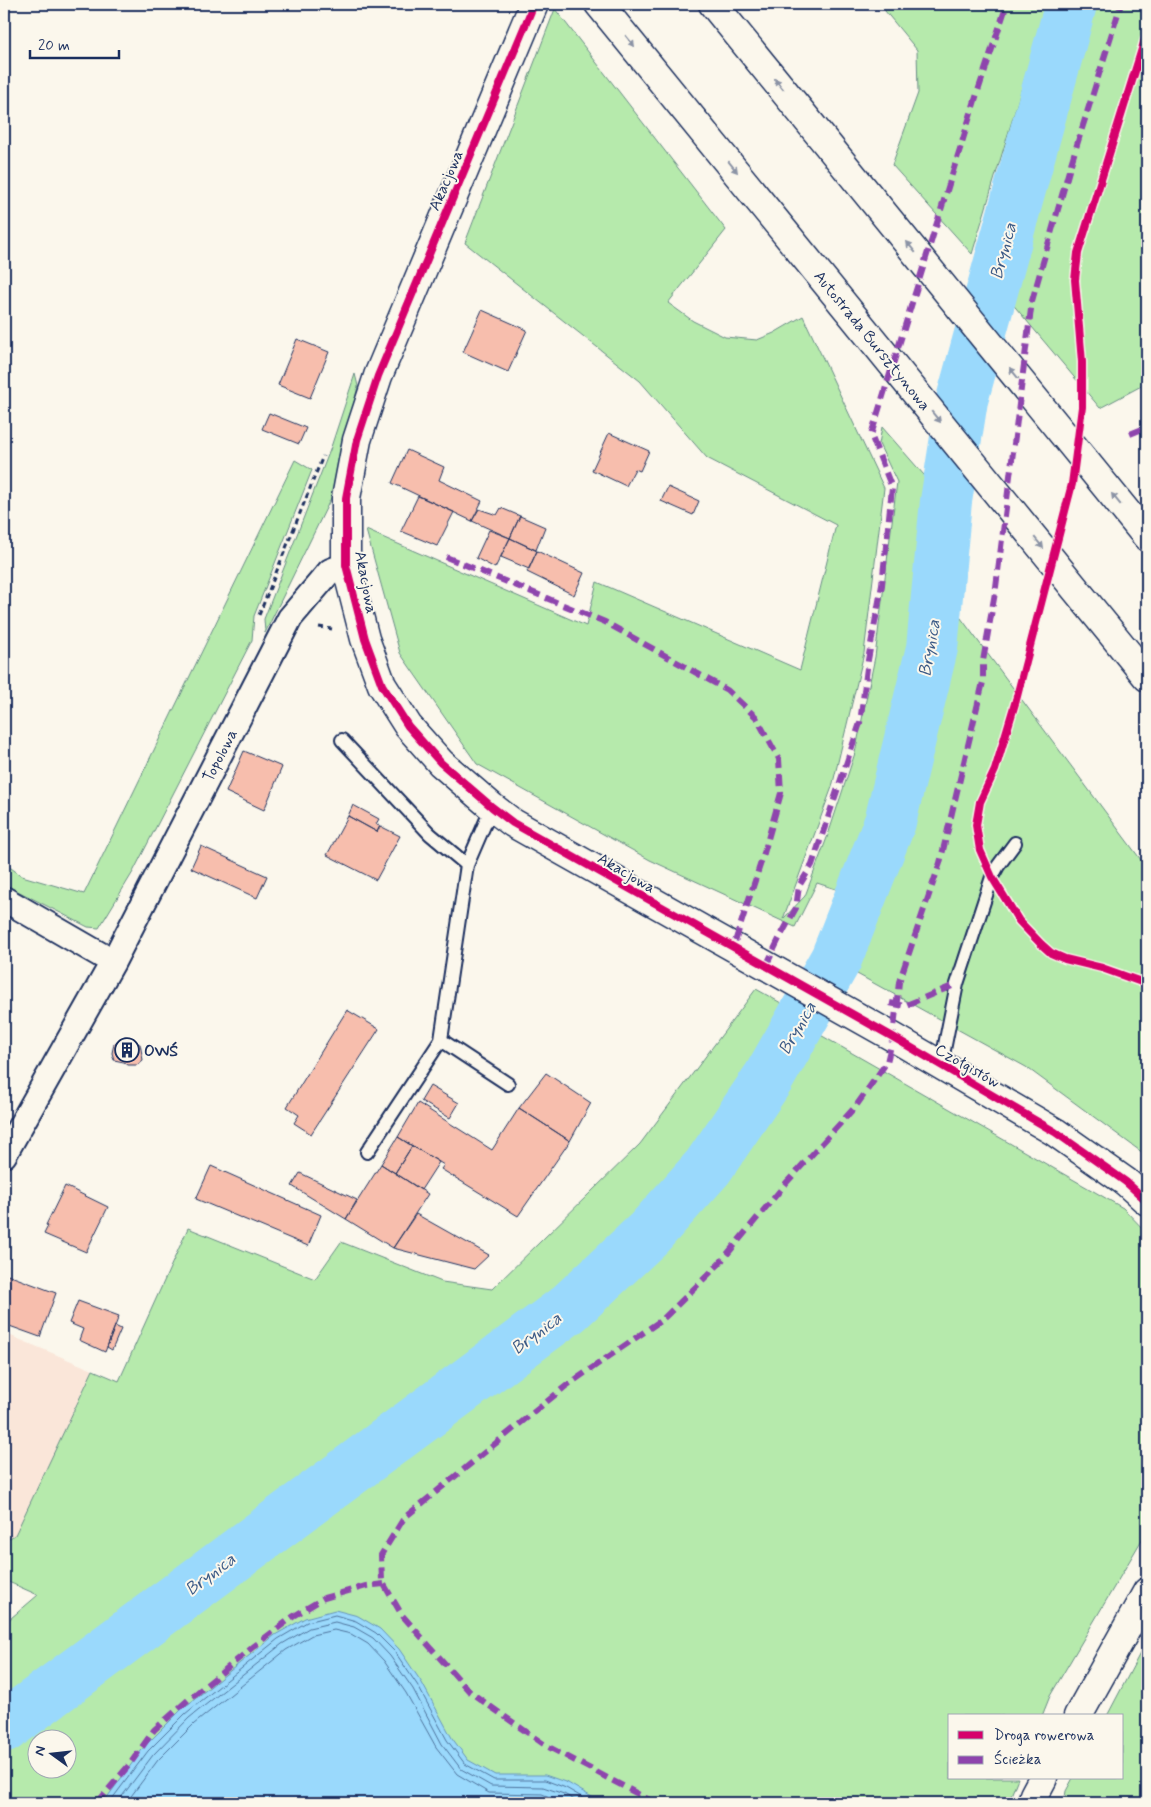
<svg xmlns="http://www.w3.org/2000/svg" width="1151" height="1807" viewBox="0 0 1151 1807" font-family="Mynerve,sans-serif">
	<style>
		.built { fill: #fae6d9 }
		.green { fill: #b6eaac; stroke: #688c85; fill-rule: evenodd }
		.water { fill: #9ad9fc; stroke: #6795bd }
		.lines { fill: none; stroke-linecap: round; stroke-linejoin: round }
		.shore { stroke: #4e739d; stroke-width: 1 }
		.river { stroke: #9ad9fc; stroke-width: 52 }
		.building { fill: #f7bead; stroke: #1b2f5e }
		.service-casing { stroke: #1b2f5e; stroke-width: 16 }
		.minor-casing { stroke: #1b2f5e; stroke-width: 28 }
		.tertiary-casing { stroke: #1b2f5e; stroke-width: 31 }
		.motorway-casing { stroke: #1b2f5e; stroke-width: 31 }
		.path { stroke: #1b2f5e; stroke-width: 3; stroke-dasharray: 5 4; stroke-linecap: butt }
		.service { stroke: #fbf7ec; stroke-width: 12 }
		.minor { stroke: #fbf7ec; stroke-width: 24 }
		.tertiary { stroke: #fbf7ec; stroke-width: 28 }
		.motorway { stroke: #fbf7ec; stroke-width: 28 }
		.quiet { stroke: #8e44ad; stroke-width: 6; stroke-dasharray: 12 6; stroke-linecap: butt }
		.cycleway-casing { stroke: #fbf7ec; stroke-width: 11 }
		.cycleway { stroke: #d6006c; stroke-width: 8 }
		.oneway { fill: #8b93a5 }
		.labels { text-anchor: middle; stroke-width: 4; stroke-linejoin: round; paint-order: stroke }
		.street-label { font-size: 16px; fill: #1b2f5e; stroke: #fbf7ec }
		.poi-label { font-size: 16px; font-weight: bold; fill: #1b2f5e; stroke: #fbf7ec; text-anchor: start }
		.water-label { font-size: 18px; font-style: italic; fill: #3b5a86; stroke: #fbf7ec }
	</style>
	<rect width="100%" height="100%" fill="#fbf7ec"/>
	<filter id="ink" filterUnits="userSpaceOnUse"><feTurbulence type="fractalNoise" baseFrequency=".02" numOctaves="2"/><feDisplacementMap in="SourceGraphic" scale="10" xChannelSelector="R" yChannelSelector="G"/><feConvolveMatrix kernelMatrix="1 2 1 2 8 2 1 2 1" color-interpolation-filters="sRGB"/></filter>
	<g filter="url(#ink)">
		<path class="built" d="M4,1333L93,1370L15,1535L4,1541Z
			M1147,1785V1803H1137Z"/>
		<path class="green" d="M885,4H1047L972,254L892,165L918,93L917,50L885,11Z
			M1085,4H1147V383L1100,408L1000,289Z
			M555,9L726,230L668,303L693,321L725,337L757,340L774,333L803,316L884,488L864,653L832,787L783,919L805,896L828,835L855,753L875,657L897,482L879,444L882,427L938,491L917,644L885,780L848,893L817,883L795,927L650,860L477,764L400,653L366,530L586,626L597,582L800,670L836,525L707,458L640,381L465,243Z
			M355,374L358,386L332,496L265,633L264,619L330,450Z
			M295,460L312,470L254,616L252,640L133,872L99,928L88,927L4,884V863L22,876L84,894Z
			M955,610L1147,868V1156L1026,1067L848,969L890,880L929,746Z
			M756,989L790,1008L649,1214L563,1295L4,1711V1624L38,1595L4,1580V1541L15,1535L93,1370L119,1381L188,1228L315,1279L341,1242L442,1282L492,1289L640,1144Z
			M810,1029L1123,1208L1147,1233V1531L1050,1696L1042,1716H950V1778H1018L1008,1803H4V1744L336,1507L614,1288L720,1174ZM38,1740H68V1770H38Z
			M1147,1640V1785L1137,1803H1064L1066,1791L1073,1778H1122V1716H1107Z"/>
		<path class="water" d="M335,1610L358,1616L380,1629L399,1649L422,1683L452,1738L468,1760L495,1775H545L568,1783L602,1803H103L144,1747L181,1710L275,1635L305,1618Z"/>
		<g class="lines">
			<path class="shore" d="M109,1803L148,1751L185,1714L278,1639L307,1622L335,1615L356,1621L376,1633L395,1652L418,1686L447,1740L465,1764L494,1780H545L566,1788L592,1803
				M117,1803L153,1755L189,1718L282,1644L309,1628L335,1622L354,1627L373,1638L390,1656L413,1689L442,1744L461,1769L491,1786L543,1787L564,1794L580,1803
				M126,1803L158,1760L194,1724L286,1650L312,1635L334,1630L351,1634L368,1644L384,1661L406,1693L436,1747L457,1774L489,1793L542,1794L565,1803"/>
			<path class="river" d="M4,1727L568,1309L649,1233L708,1167L769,1077L836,959L890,822L932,648L946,501L962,400L1071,4"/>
		</g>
		<path class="building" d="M482,310L527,330L508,372L463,352Z
			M297,339L329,352L310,398L278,385Z
			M269,413L306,428L299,444L262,429Z
			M609,433L649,451L640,471L635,469L626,486L592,470Z
			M407,450L444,467L439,480L482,501L472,521L392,483Z
			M668,487L699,501L693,515L661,501Z
			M418,496L454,512L437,546L401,531Z
			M501,508L520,516L510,538L472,521L479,509L497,515Z
			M520,516L545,527L536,550L510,538Z
			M489,530L510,538L495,568L476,558Z
			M510,538L537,551L529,569L501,557Z
			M537,551L584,573L574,595L527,572Z
			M244,751L282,767L264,810L226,792Z
			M353,805L379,819L376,824L380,826L377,832L348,816Z
			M348,816L377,832L380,826L400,836L376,880L327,855Z
			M201,846L267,876L257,898L191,868Z
			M347,1010L379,1029L311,1134L294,1123L299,1115L287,1107Z
			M126,1036L134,1044L136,1043L140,1044L143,1060L137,1065H128L124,1062L114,1060L112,1053L114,1044L119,1039Z
			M546,1073L591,1103L570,1141L519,1108Z
			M430,1086L459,1103L450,1118L421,1101Z
			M418,1103L492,1150L519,1108L570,1141L518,1216L441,1169L444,1165L398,1137Z
			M398,1137L412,1146L395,1173L381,1164Z
			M412,1146L439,1162L421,1190L395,1173Z
			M381,1164L428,1194L393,1248L346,1219Z
			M211,1166L321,1215L308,1246L196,1199Z
			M300,1173L357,1200L346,1219L292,1186Z
			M65,1186L108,1207L86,1252L44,1234L48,1226L46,1225Z
			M416,1214L489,1255L474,1269L393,1248Z
			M8,1275L56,1293L40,1337L4,1324V1286Z
			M78,1301L119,1316L105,1352L79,1340L83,1329L69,1323Z
			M115,1326L121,1329L112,1350L107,1347Z"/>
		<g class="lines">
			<g class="service-casing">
				<path id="service" d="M342,740L430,834L467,865
					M492,807L467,865L441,1040L508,1084
					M941,1065L957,984L992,877L998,866L1015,843
					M367,1152L441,1040"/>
			</g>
			<g class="minor-casing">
				<path id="minor" d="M4,899L113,962
					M4,1155L113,962L290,618L330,571L346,565"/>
			</g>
			<g class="tertiary-casing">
				<path id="tertiary" d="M534,4L378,376L357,440L346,498V565L365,639L382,685L408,726L441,763L492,807L513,823L893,1037L1055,1132L1126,1182L1147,1201
					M1078,1716L1147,1592
					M1032,1803L1034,1795L1043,1778"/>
			</g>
			<g class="motorway-casing">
				<path id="motorway" d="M599,4L1147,677
					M713,4L1147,537"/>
			</g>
			<path class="path" d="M259,615L323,456
				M319,627L332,629"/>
			<use href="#service" class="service"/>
			<use href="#minor" class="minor"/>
			<use href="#tertiary" class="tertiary"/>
			<use href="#motorway" class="motorway"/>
			<path class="quiet" d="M1130,434L1147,427
				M446,557L605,622L727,690L756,717L779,759L781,793L764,853L733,948
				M766,966L779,939L796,908L799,886L812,865L860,723L868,660L882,585L892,488L871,435L977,94L1007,4
				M890,1003L904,1006L957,984
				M97,1803L130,1764L154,1730L188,1700L253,1647L294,1616L324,1598L366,1586L384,1584
				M655,1803L545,1745L470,1692L402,1615L382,1581L381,1555L404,1518L566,1386L663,1319L719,1264L787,1182L856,1106L887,1062L893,1037L899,982L940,863L983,682V661L996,587L1032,301L1070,167L1121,4"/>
			<g class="cycleway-casing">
				<path id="cycleway" d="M534,4L378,376L357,440L346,498V565L365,639L382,685L408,726L441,763L492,807L513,823L893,1037L1055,1132L1126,1182L1147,1201
					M1147,33L1078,253L1075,280L1082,362V407L1072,484L1016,700L995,770L980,802L976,825L980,850L992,877L1019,921L1041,944L1051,953L1065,959L1102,968L1147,984"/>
			</g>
			<use href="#cycleway" class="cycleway"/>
		</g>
		<defs><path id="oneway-solid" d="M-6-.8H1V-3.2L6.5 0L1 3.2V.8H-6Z" transform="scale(1.25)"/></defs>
		<g class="oneway">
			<use href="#oneway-solid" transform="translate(630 41) rotate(51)"/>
			<use href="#oneway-solid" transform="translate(779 84) rotate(-129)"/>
			<use href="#oneway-solid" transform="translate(733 167) rotate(51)"/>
			<use href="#oneway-solid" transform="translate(911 247) rotate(-129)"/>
			<use href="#oneway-solid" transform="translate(1014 373) rotate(-129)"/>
			<use href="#oneway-solid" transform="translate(936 417) rotate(51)"/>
			<use href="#oneway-solid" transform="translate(1116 499) rotate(-129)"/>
			<use href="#oneway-solid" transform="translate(1039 543) rotate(51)"/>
		</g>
	</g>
	<defs>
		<g id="building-ring" transform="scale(1.25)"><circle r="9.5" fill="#fbf7ec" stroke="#1b2f5e" stroke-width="1.5"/><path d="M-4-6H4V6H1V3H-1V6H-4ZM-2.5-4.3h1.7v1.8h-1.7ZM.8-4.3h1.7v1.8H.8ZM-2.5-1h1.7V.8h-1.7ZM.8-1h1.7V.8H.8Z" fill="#1b2f5e"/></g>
	</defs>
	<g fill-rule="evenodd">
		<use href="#building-ring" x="127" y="1050"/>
	</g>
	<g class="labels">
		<g class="street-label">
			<text transform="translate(445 180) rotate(-67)" y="6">Akacjowa</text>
			<text transform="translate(873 340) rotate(51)" y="6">Autostrada Bursztynowa</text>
			<text transform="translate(367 582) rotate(79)" y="6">Akacjowa</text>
			<text transform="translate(219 755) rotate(-63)" y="6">Topolowa</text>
			<text transform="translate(627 872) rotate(30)" y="6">Akacjowa</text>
			<text transform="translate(968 1065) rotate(30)" y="6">Czołgistów</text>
		</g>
		<g class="poi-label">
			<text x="144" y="1056">OWŚ</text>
		</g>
		<g class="water-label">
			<text transform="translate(1003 251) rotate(-75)" y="6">Brynica</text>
			<text transform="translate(929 648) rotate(-80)" y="6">Brynica</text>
			<text transform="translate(797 1028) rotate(-60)" y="6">Brynica</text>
			<text transform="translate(536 1333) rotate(-37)" y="6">Brynica</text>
			<text transform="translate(210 1574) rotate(-37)" y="6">Brynica</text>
		</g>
	</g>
	<rect width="1151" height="1807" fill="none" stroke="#fbf7ec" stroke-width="20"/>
	<rect x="10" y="10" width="1131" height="1787" fill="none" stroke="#1b2f5e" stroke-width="2" filter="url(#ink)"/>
	<rect x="948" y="1714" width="175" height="65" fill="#fbf7ec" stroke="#a1a7b3"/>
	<rect x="958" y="1731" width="25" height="8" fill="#d6006c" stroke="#a1a7b3"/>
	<text x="994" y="1740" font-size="15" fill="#1b2f5e">Droga rowerowa</text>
	<rect x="958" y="1756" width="25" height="8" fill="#8e44ad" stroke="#a1a7b3"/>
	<text x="994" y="1764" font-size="15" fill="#1b2f5e">Ścieżka</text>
	<g transform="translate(52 1754) rotate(285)"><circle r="24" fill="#fbf7ec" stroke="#a1a7b3"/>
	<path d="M0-4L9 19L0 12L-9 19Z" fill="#1b2f5e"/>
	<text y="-8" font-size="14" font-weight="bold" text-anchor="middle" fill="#1b2f5e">N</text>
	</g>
	<path d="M30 50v8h89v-8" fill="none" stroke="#1b2f5e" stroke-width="2.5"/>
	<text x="38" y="50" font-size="15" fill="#1b2f5e" stroke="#fbf7ec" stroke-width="4" paint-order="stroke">20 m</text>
</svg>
